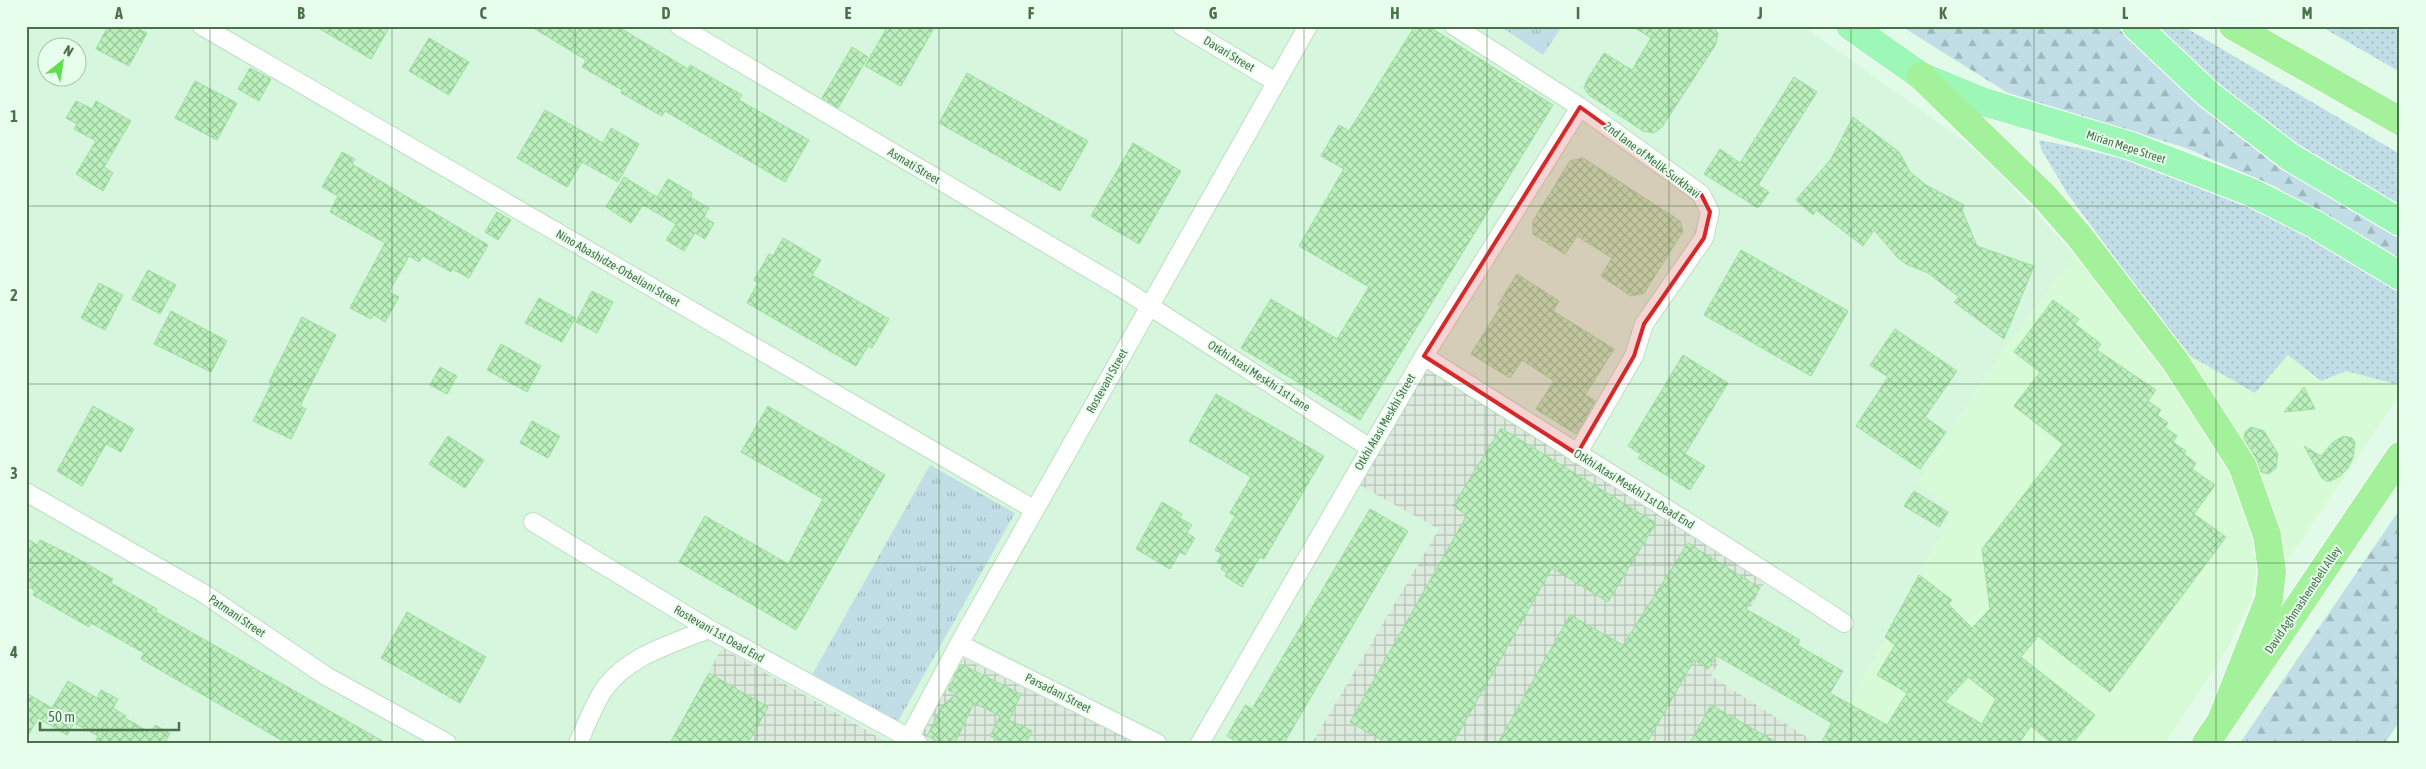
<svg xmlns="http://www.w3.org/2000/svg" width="2426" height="769" viewBox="0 0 2426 769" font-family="'Asap Condensed',sans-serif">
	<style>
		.residential { fill: #d6f7dd; fill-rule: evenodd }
		.commercial { fill: #d7fbd6 }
		.industrial { fill: url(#industrial-grid) }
		.grass { fill: url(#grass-dots) }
		.forest { fill: url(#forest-firs) }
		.park { fill: url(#park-tufts) }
		.building { fill: url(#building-cross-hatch); stroke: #9ce09e; fill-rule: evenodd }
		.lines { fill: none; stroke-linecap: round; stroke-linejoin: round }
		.street-casing { stroke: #bedec2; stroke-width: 20 }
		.primary-casing { stroke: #fff; stroke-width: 30 }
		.highway-casing { stroke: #fff; stroke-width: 30 }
		.street { stroke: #fff; stroke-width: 18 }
		.primary { stroke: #9df7b6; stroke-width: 28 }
		.highway { stroke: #a3f29b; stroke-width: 28 }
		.marked { fill: #d62828; fill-opacity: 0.2; stroke: #d62828; stroke-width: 4; stroke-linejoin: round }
		.grid { fill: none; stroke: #4a714a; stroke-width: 1; stroke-opacity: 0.55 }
		.labels { text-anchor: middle; stroke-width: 4; stroke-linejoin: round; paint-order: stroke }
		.street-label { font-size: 12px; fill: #4a714a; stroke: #e7feed }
		.neatline { fill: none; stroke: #4a714a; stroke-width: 2 }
		.grid-label { font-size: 16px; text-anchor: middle; font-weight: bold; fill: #4a714a }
	</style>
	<defs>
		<pattern id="industrial-grid" width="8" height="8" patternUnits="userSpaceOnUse" patternTransform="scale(1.25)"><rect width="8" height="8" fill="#ddeade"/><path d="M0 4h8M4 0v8" fill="none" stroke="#b5c2b6"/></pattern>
		<pattern id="grass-dots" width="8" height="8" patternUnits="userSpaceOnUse" patternTransform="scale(1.25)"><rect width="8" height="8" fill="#c1dee7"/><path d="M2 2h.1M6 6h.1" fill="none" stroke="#9fb8bd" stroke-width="1.8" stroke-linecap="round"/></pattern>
		<pattern id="forest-firs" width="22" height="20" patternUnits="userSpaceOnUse" patternTransform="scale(1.25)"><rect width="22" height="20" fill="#c1dee7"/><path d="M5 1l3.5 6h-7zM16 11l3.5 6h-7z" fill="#9fb8bd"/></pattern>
		<pattern id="park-tufts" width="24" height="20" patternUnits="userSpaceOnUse" patternTransform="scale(1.25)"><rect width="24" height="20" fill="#c1dee7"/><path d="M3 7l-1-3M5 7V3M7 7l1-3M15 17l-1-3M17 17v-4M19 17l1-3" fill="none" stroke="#9fb8bd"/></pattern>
		<pattern id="building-cross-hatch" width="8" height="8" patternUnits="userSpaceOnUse" patternTransform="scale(1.25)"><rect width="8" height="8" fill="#bbefbd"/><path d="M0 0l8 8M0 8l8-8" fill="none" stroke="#9ac69c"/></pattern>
	</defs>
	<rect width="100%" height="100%" fill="#e2fbe8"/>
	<path class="residential" d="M26,26H1803L1981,153L2075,255L1989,370L1917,483L1954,509L1829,743H1816L1710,676L1765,582L1439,529L1312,743H1136L964,658L916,743H889L723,648L670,743H26ZM48,48H78V78H48Z"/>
	<path class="commercial" d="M2075,255L2163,364L2229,467L2252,523L2258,567L2251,599L2229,646L2165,743H1829L1954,509L1917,483L1989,370Z
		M2185,353L2255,393L2288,355L2321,381L2346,371L2395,384L2400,383V394L2285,565L2269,509Z"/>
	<path class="industrial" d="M1429,369L1765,582L1711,676L1816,743H1312L1439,529L1357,484L1421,372Z
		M722,648L889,743H670Z
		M963,658L1136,743H916Z"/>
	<path class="grass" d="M2156,26H2183L2400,154V207L2311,157L2227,97Z
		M2320,26H2400V72Z
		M2039,140C2092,150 2145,163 2196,182C2268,210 2335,251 2400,292V383L2395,384L2346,371L2321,381L2288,355L2255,393L2185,353L2067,193L2041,149Z"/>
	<path class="forest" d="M1901,26H2116L2171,76L2286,167L2400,238V261L2274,186L2186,148L2008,93Z
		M2400,509V721L2385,743H2240Z"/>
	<path class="park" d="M1500,26H1562L1543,55Z
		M930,465L1015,513L897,723L812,675Z"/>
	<path class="building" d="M108,26H133L147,33L129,66L96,49Z
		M315,26H390L371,59Z
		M530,26H617L688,69L690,65L742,95L739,100L809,140L785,182L665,111L662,116L621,93L622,90L582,67L586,60Z
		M888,26H935L901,86L865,66Z
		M1415,26H1428L1553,105L1360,420L1241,348L1271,299L1337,339L1369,287L1299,246L1344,169L1321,156L1339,125L1349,131Z
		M1632,26H1713L1718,33L1716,44L1662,127L1654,133L1643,131L1589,95L1584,88L1587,80L1604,53L1632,70L1651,38Z
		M429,38L469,62L449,95L409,71Z
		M852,47L868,57L838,108L822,98Z
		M250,68L271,79L259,101L238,89Z
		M967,73L1088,141L1060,191L939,123Z
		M1794,77L1817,92L1758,185L1769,192L1758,208L1704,174L1720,149L1740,163Z
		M195,81L237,103L217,140L175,118Z
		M76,101L92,109L96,101L131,121L104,167L113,173L103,191L76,174L96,141L74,129L77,124L66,118Z
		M545,110L603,143L611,128L639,144L618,182L582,162L567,187L517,158Z
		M1853,117L1899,152L1910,172L1926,185L1964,205L1962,210L1977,246L2034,266L2004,339L1954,302L1959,297L1928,273L1906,264L1897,257L1874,230L1863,246L1816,210L1813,215L1796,200L1831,159Z
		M1133,143L1181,171L1139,244L1091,216Z
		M342,152L355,159L352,164L488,245L469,278L452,269L451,272L423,256L419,262L409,256L389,292L399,297L385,322L374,315L371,319L350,308L385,243L330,212L338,196L322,187Z
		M1583,158L1680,221L1683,231L1644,293L1631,296L1601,276L1612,258L1577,236L1565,254L1533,234V221L1570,161Z
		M624,177L657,197L668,179L692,193L690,197L709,208L704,217L714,223L705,239L695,233L684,251L666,240L676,224L643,205L631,223L606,207Z
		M497,212L511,220L498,240L485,232Z
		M783,238L821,260L812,275L889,319L872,348L868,346L856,366L747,303L758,283L754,280L769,254L773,256Z
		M1741,250L1848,311L1811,376L1704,315Z
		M148,270L176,285L160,314L132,299Z
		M1517,274L1559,301L1553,311L1614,349L1585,395L1595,401L1576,434L1536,409L1554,381L1522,360L1510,378L1471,354L1501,306L1498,305Z
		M99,283L123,295L105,330L81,318Z
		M592,291L613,302L597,333L576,322Z
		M539,298L575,318L562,342L525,323Z
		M2053,300L2079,319L2075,324L2101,344L2097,350L2156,390L2148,401L2161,410L2157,415L2168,423L2165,427L2177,436L2173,442L2186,451L2184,454L2196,463L2192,469L2215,485L2194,514L2226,537L2110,692L2038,636L2021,657L2095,715L2073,743H2051L2031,726L2019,743H1821L1832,723L1717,656L1708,669L1694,660L1647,743H1498L1570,615L1623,645L1688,543L1760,588L1746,609L1800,640L1797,645L1843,671L1830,693L1887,725L1907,693L1877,675L1895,645L1885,637L1919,575L1952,600L1948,604L1972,628L1990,609L1982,549L2063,444L2014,406L2040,372L2014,352ZM1968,677L1996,699L1982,724L1945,702Z
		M171,311L227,341L211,372L154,344Z
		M302,317L336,335L300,406L306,409L291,439L253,421L272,383L269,382Z
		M1895,329L1957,371L1925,417L1946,432L1920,469L1856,426L1888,377L1870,365Z
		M501,344L541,366L527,392L487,370Z
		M1683,355L1728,383L1685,454L1705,466L1690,490L1638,458L1641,454L1628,446Z
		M440,367L457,376L447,394L430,385Z
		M2304,387L2315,409L2284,412Z
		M1216,394L1324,456L1264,559L1260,557L1242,587L1225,576L1227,573L1221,569L1223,565L1217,562L1222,554L1215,550L1235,516L1230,513L1251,477L1189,441Z
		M93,406L134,429L121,452L106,444L82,486L57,471Z
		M768,406L885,475L796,630L679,562L705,516L788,564L823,499L741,452Z
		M532,421L560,436L548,458L520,443Z
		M2251,427L2264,431L2278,454L2276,468L2269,474L2261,472L2255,457L2244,439L2245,432Z
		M1501,428L1656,523L1608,602L1552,568L1453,743H1386L1350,722L1467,515L1453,506Z
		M448,436L484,460L465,488L429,464Z
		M2344,436L2352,438L2355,442L2353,457L2348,468L2339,477L2330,481H2326L2322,478L2304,446L2321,456L2333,442Z
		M1914,491L1948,512L1939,527L1904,506Z
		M1162,502L1182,514L1180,518L1192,525L1187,533L1195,538L1185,555L1180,552L1170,569L1136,549Z
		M1370,509L1408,531L1284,743H1238L1227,736L1245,705L1252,709Z
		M26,538L37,545L40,540L73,556L113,579L111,583L157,609L156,612L386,743H286L245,719L141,659L144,653L91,623L89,627L33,595L35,591L26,585Z
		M407,612L486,657L460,703L381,658Z
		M961,664L1021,694L1009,720L1032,731L1026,743H1004L990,736L1000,716L974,703L955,743H940L927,736L942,706L956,694L948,690Z
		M709,673L768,707L748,743H670Z
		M68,681L97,698L101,690L118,699L113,708L126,716L125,718L151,733L155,725L170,733L166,741L169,743H95L98,736L74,723L67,735L38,718L26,739V693L52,708Z
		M1711,705L1778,743H1690Z"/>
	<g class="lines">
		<g class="street-casing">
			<path id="street" d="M202,26L1035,510
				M679,26L1120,287L1370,448
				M1182,26L1276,82
				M1454,26L1580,107L1701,194L1710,212L1704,238L1644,324L1634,356L1577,454
				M1424,356C1564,446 1706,531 1844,623
				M26,492L203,593L326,676L447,743
				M533,522L709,629L918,743
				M959,644L1157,743
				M909,738L959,644L1308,26
				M578,743C586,726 593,706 603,691C626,656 672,644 709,629
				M1200,743L1424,356L1580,107"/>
		</g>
		<g class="primary-casing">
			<path id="primary" d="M1850,26L1921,76L1984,102L2131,146L2253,193L2314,224L2400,276
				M2136,26L2208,94L2290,157L2400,222"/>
		</g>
		<g class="highway-casing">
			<path id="highway" d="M2233,26L2400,121
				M1921,76L2044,196L2079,236L2175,361L2242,465L2267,535L2272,571L2269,599L2221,721
				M2206,743L2400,456"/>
		</g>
		<use href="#street" class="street"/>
		<use href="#primary" class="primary"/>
		<use href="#highway" class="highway"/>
	</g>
	<path class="marked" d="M1580,107L1701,194L1710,212L1704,238L1644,324L1634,356L1577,454L1424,356Z"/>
	<path class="grid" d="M210,26V743M392,26V743M575,26V743M757,26V743M939,26V743M1122,26V743M1304,26V743M1487,26V743M1669,26V743M1851,26V743M2034,26V743M2216,26V743M26,206H2400M26,384H2400M26,563H2400"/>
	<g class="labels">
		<g class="street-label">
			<text transform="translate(1229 54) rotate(31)" y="4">Davari Street</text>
			<text transform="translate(2126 147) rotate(18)" y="4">Mirian Mepe Street</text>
			<text transform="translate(1652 160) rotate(37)" y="4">2nd lane of Melik-Surkhavi</text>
			<text transform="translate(914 166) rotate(31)" y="4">Asmati Street</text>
			<text transform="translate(618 268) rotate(30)" y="4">Nino Abashidze-Orbeliani Street</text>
			<text transform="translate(1259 376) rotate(33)" y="4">Otkhi Atasi Meskhi 1st Lane</text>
			<text transform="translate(1107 381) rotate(-61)" y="4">Rostevani Street</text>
			<text transform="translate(1385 422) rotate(-60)" y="4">Otkhi Atasi Meskhi Street</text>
			<text transform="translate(1634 489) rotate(32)" y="4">Otkhi Atasi Meskhi 1st Dead End</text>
			<text transform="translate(2303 600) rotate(-56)" y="4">David Aghmashenebeli Alley</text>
			<text transform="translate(237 616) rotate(34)" y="4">Patmani Street</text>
			<text transform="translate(719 634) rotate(30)" y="4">Rostevani 1st Dead End</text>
			<text transform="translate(1058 693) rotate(27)" y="4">Parsadani Street</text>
		</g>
	</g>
	<rect width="2426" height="769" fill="none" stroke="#e7feed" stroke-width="55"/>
	<g transform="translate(62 62) rotate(30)"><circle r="24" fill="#e7feed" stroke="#a8c6ac"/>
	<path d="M0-4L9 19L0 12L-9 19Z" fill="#5fdf4c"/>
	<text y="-8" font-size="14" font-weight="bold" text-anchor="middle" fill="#4a714a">N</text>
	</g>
	<path d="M40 722v8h139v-8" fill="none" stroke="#4a714a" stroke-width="2.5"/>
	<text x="48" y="722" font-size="15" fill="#4a714a" stroke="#e7feed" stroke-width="4" paint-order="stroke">50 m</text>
	<rect x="28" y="28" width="2370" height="714" class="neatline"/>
	<g class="grid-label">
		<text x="119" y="19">A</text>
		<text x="301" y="19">B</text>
		<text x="483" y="19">C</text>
		<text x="666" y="19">D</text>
		<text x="848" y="19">E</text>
		<text x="1031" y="19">F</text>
		<text x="1213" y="19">G</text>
		<text x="1395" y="19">H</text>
		<text x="1578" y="19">I</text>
		<text x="1760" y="19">J</text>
		<text x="1943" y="19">K</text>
		<text x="2125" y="19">L</text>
		<text x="2307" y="19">M</text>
		<text x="14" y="122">1</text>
		<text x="14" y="301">2</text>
		<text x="14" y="479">3</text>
		<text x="14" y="658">4</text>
	</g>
</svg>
